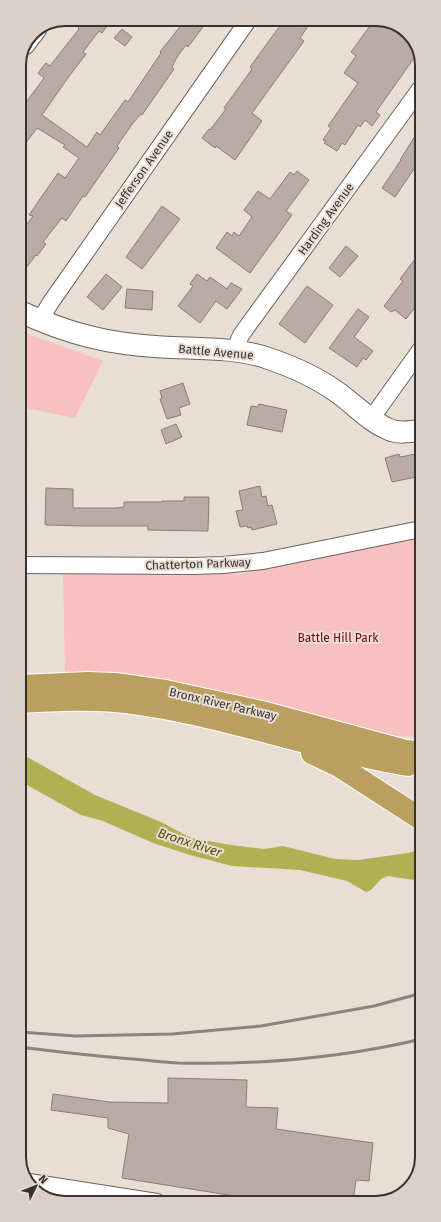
<svg xmlns="http://www.w3.org/2000/svg" width="441" height="1222" viewBox="0 0 441 1222" font-family="'Fira Sans',sans-serif">
	<style>
		.green { fill: #f9c0bf }
		.water { fill: #b2b055 }
		.building { fill: #b9aba6; stroke: #8a7d78 }
		.lines { fill: none; stroke-linecap: round; stroke-linejoin: round }
		.minor-casing { stroke: #6c635a; stroke-width: 18 }
		.tertiary-casing { stroke: #6c635a; stroke-width: 23 }
		.trunk-casing { stroke: #fff; stroke-width: 24 }
		.minor { stroke: #fff; stroke-width: 16 }
		.tertiary { stroke: #fff; stroke-width: 21 }
		.trunk { stroke: #baa060; stroke-width: 22 }
		.rail { stroke: #8b837d; stroke-width: 3 }
		.labels { text-anchor: middle; stroke-width: 4; stroke-linejoin: round; paint-order: stroke }
		.street-label { font-size: 12px; fill: #37322f; stroke: #e9ded4 }
		.park-label { font-size: 12px; fill: #760019; stroke: #e9ded4 }
		.water-label { font-size: 13px; font-style: italic; fill: #504f05; stroke: #e9ded4 }
		.rim { fill: none; stroke: #37322f; stroke-width: 2 }
	</style>
	<rect width="100%" height="100%" fill="#e9ded4"/>
	<path class="green" d="M19,329L28,334L103,361L75,418L20,407Z
		M421,537V737L377,735L65,674L63,572H186L240,574L285,563Z"/>
	<path class="water" d="M20,753L95,795L161,822L191,838L231,845L264,849L283,846L335,859L358,860L408,853L422,849V874L413,880L388,876L381,879L371,890L366,892L347,881L300,870L232,866L190,855L153,843L103,821L81,815L20,781Z"/>
	<path class="building" d="M82,19H112L102,33L99,31L83,52L86,54L67,79L42,115L87,147L97,132L100,135L125,100L128,102L161,53L160,52L186,19H209L188,47L186,45L177,57L172,67L174,69L142,115L141,114L133,123L117,146L119,148L94,184L85,197L83,196L66,221L62,218L43,242L46,244L37,256L36,255L19,277V235L33,216L29,215L58,173L65,178L79,158L63,147L65,145L37,128L19,152V112L44,78L38,73L46,63L50,66L79,29L78,28L84,20Z
		M285,19H313L300,38L304,41L252,113L262,121L235,160L216,146L215,148L202,138L209,129L210,130L226,109L224,108L252,69L250,67Z
		M375,19H379L404,29L419,51L376,112L380,115L372,126L365,120L360,127L358,125L345,145L342,143L337,151L324,143L326,141L323,140L331,128L328,126L358,83L344,73L356,56L351,52Z
		M122,29L132,37L125,46L114,38Z
		M420,128L421,173L414,169L395,197L382,188L401,160H400Z
		M297,171L309,180L286,211L292,215L250,273L216,248L227,232L232,236L234,232L239,236L252,217L244,210L258,191L270,199L290,172L294,175Z
		M162,206L180,219L142,269L126,257Z
		M346,246L358,256L340,277L329,268Z
		M421,251V300L406,319L395,310L391,312L384,306L403,281L400,279Z
		M106,274L122,287L103,310L87,297Z
		M197,274L207,281L210,277L227,289L231,283L242,289L227,309L216,301L200,323L178,306L193,286L190,284Z
		M307,286L333,305L305,343L279,324Z
		M127,289L153,291L152,310L125,308Z
		M358,309L369,317L354,337L373,351L366,360L363,358L357,367L329,348Z
		M183,383L190,404L179,408L181,415L167,419L160,399L162,398L160,391Z
		M259,404L287,410L282,432L247,425L251,406L258,407Z
		M176,424L182,437L166,444L161,430Z
		M421,453V476L392,482L385,458L399,454L400,457Z
		M260,486L262,497L266,496L268,506L272,505L277,524L252,530L251,527L248,528L247,526L240,527L236,511L243,510L239,491Z
		M46,488L73,489V508H117L124,507V502H162V501H184V497H209L208,531L148,530V526H85L46,525L45,524Z
		M168,1078L247,1080L246,1107L278,1108L276,1129L373,1143L369,1181L356,1180L353,1202H287L266,1198V1201L122,1178L129,1134L108,1128V1118L51,1110L53,1094L109,1102L168,1103Z"/>
	<g class="lines">
		<g class="minor-casing">
			<path id="minor" d="M26,46L38,30
				M40,320L51,302L249,19
				M234,351L241,335L420,89
				M371,419L421,349
				M20,565L194,566L223,565L263,561L421,529
				M29,1182L157,1202"/>
		</g>
		<g class="tertiary-casing">
			<path id="tertiary" d="M19,311C68,334 108,344 162,347C194,349 236,347 267,358C291,366 316,377 337,392C354,404 369,421 388,429C398,434 410,432 421,430"/>
		</g>
		<g class="trunk-casing">
			<path id="trunk" d="M20,686L88,683L115,684L165,691L266,713L406,751L421,753
				M20,702C55,700 91,698 126,702C222,714 313,749 408,765
				M312,753L339,766L421,819"/>
		</g>
		<use href="#minor" class="minor"/>
		<use href="#tertiary" class="tertiary"/>
		<use href="#trunk" class="trunk"/>
		<path class="rail" d="M20,1032L75,1036L172,1034L261,1026L374,1006L422,993
			M20,1047C58,1052 95,1056 132,1059C147,1060 162,1062 178,1063C260,1065 341,1058 422,1039"/>
	</g>
	<g class="labels">
		<g class="street-label">
			<text transform="translate(144 169) rotate(-55)" y="4">Jefferson Avenue</text>
			<text transform="translate(326 219) rotate(-54)" y="4">Harding Avenue</text>
			<text transform="translate(216 352) rotate(5)" y="4">Battle Avenue</text>
			<text transform="translate(198 564) rotate(-2)" y="4">Chatterton Parkway</text>
			<text transform="translate(223 704) rotate(13)" y="4">Bronx River Parkway</text>
		</g>
		<g class="park-label">
			<text x="338" y="642">Battle Hill Park</text>
		</g>
		<g class="water-label">
			<text transform="translate(190 842) rotate(18)" y="5">Bronx River</text>
		</g>
	</g>
	<path d="M0 0H441V1222H0ZM65 26H376A39 39 0 0 1 415 65V1157A39 39 0 0 1 376 1196H65A39 39 0 0 1 26 1157V65A39 39 0 0 1 65 26Z" fill="#dbd0c7" fill-rule="evenodd"/>
	<path class="rim" d="M65 26H376A39 39 0 0 1 415 65V1157A39 39 0 0 1 376 1196H65A39 39 0 0 1 26 1157V65A39 39 0 0 1 65 26Z"/>
	<g transform="translate(36 1186) rotate(47)" stroke="#e9ded4" stroke-width="3" paint-order="stroke">
	<path d="M0-3L7 15L0 10L-7 15Z" fill="#37322f"/>
	<text y="-6" font-size="11" font-weight="bold" text-anchor="middle" fill="#37322f">N</text>
	</g>
</svg>
